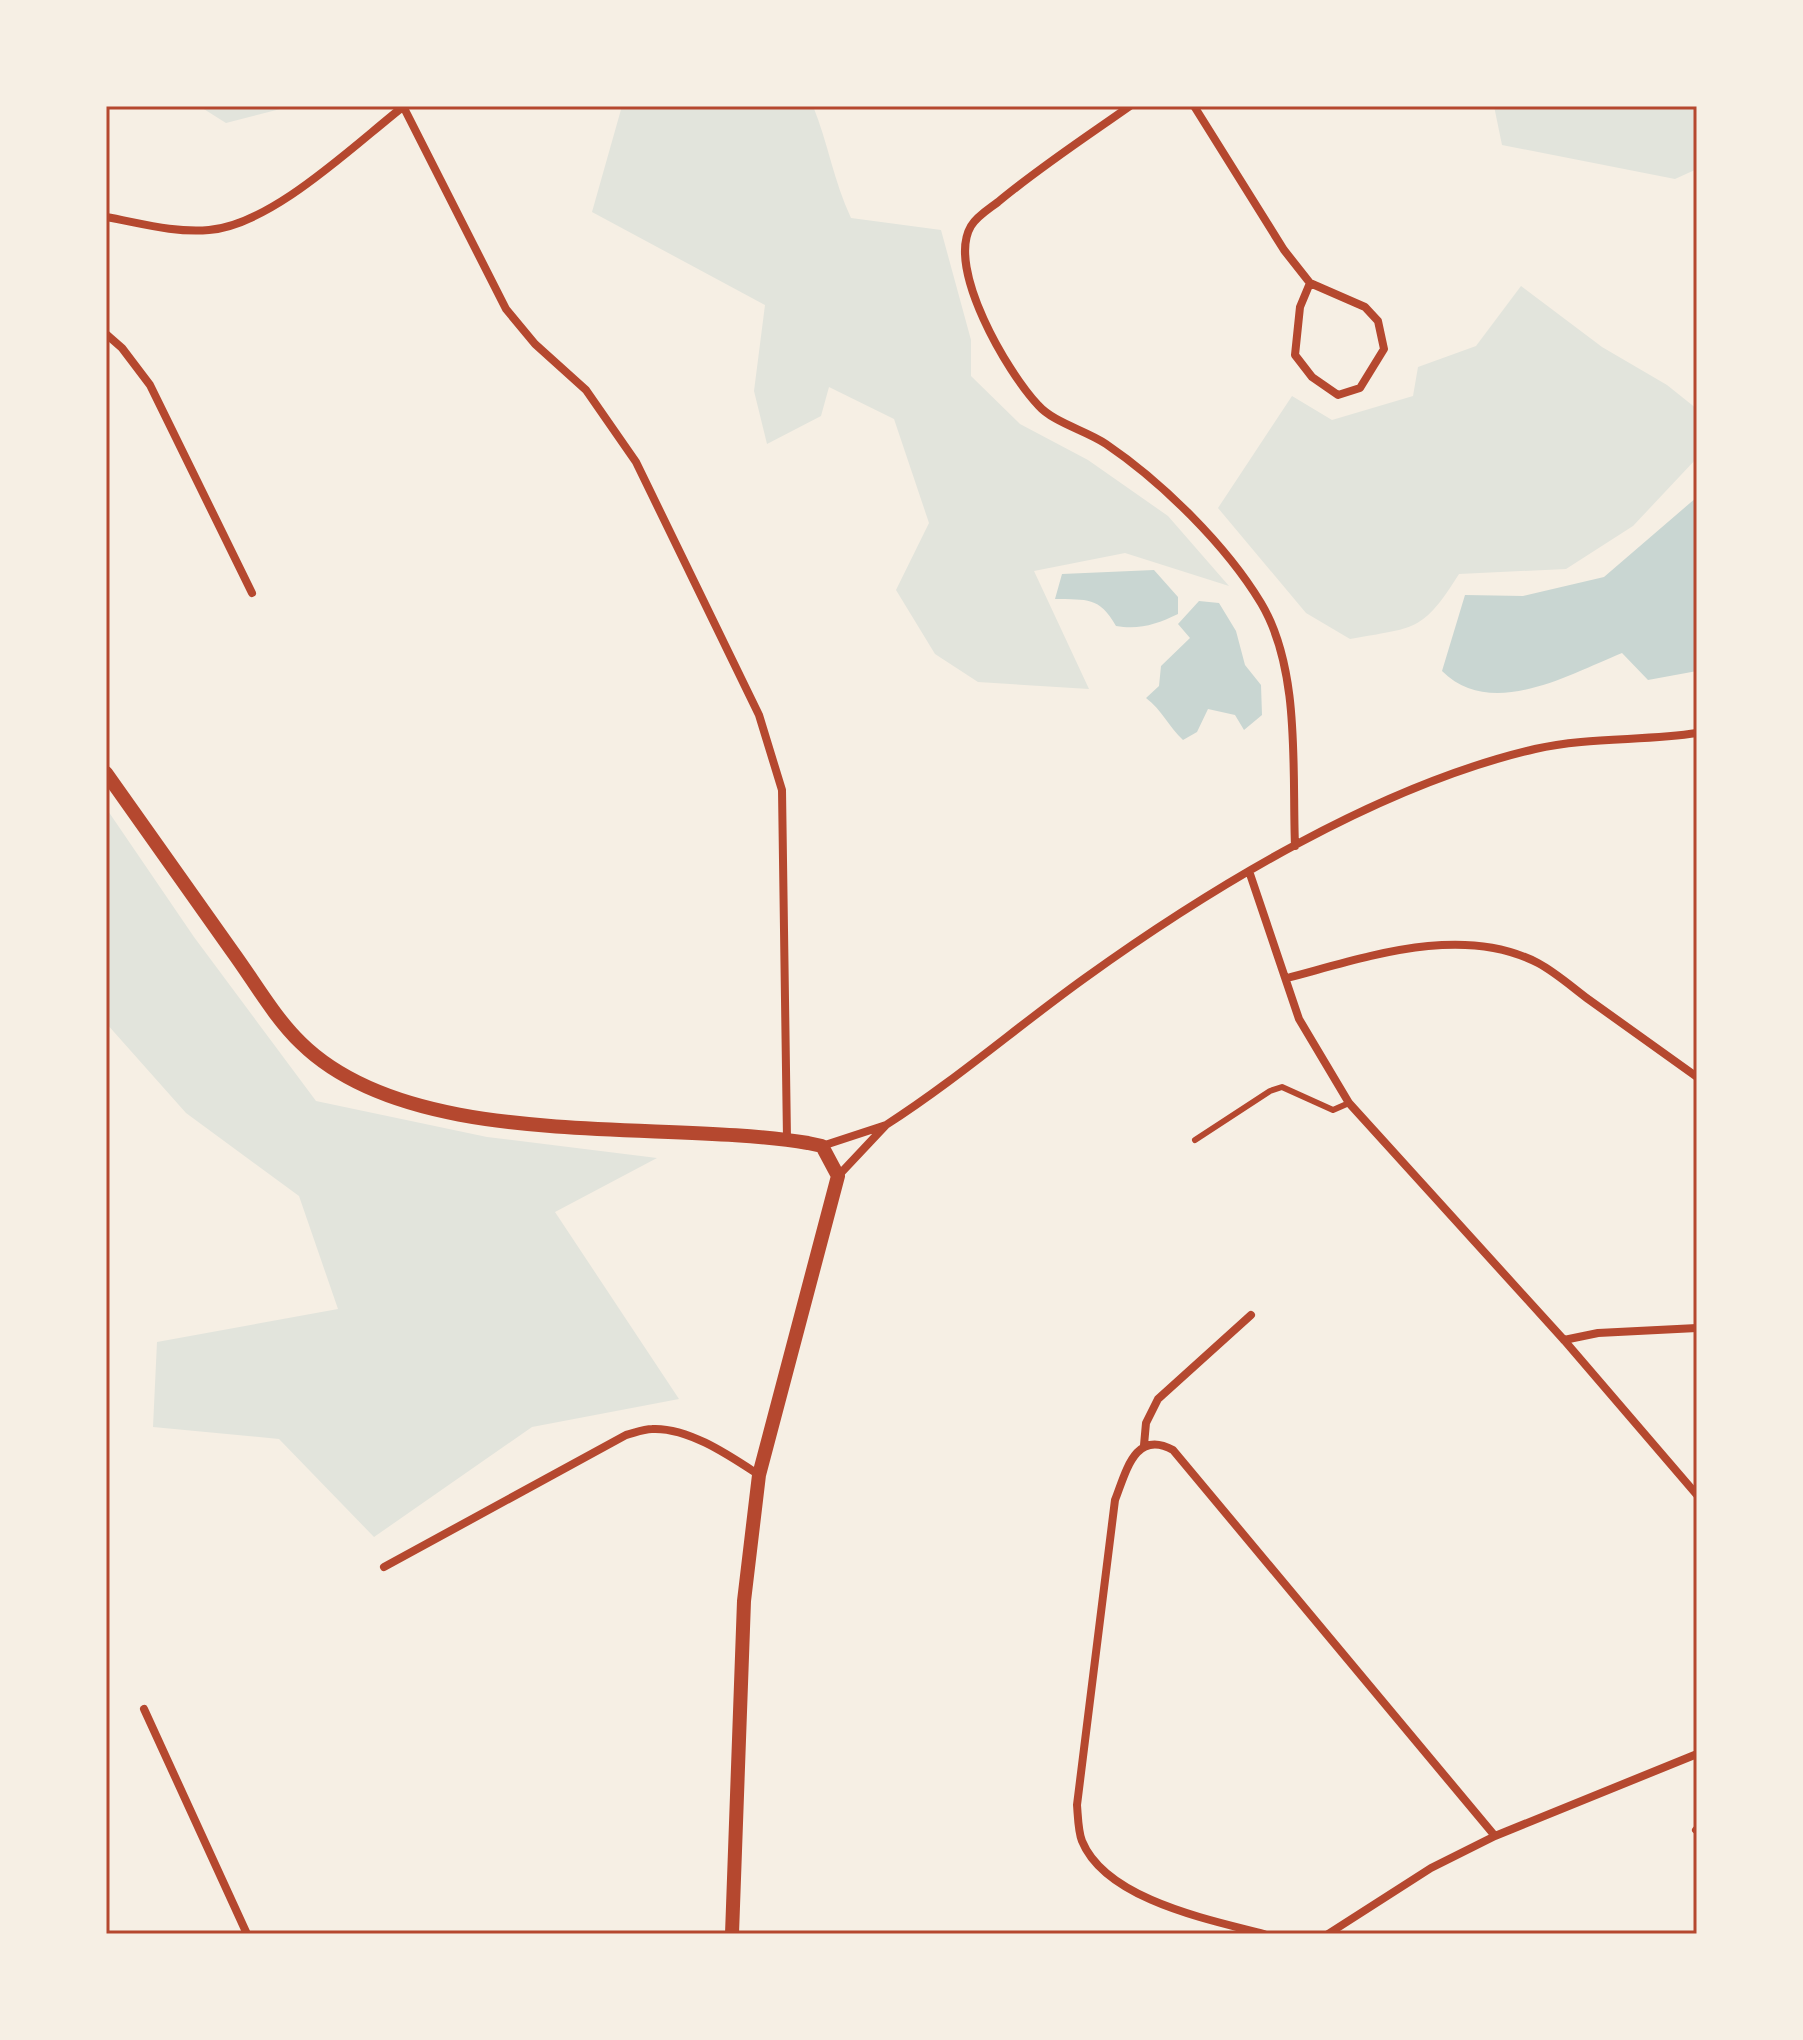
<svg xmlns="http://www.w3.org/2000/svg" width="1803" height="2040" viewBox="0 0 1803 2040" font-family="'Fira Sans',sans-serif">
	<style>
		.green { fill: #e2e4dc }
		.water { fill: #c9d6d2 }
		.lines { fill: none; stroke-linecap: round; stroke-linejoin: round }
		.service { stroke: #b5482f; stroke-width: 6 }
		.minor { stroke: #b5482f; stroke-width: 8 }
		.tertiary { stroke: #b5482f; stroke-width: 14 }
		.neatline { fill: none; stroke: #b5482f; stroke-width: 3 }
	</style>
	<rect width="100%" height="100%" fill="#f6efe4"/>
	<path class="green" d="M199,106H292L226,123Z
		M622,106H813C828,143 834,182 851,218L941,230L971,340V376L1020,424L1088,460L1168,516L1229,586L1125,553L1034,571L1089,689L978,682L935,654L896,590L929,523L894,419L829,387L821,416L767,444L754,391L765,305L592,212Z
		M1494,106H1697V169L1675,179L1502,145Z
		M1521,286L1602,347L1667,385L1697,409L1696,459L1633,526L1566,569L1459,574C1422,633 1415,627 1350,639L1306,613L1218,508L1292,396L1332,420L1413,396L1418,367L1476,346Z
		M106,808L194,937L316,1101L487,1137L657,1158L555,1212L679,1399L532,1427L374,1537L279,1439L153,1427L157,1342L338,1309L299,1196L186,1113L106,1023Z"/>
	<path class="water" d="M1697,497V671L1648,680L1622,653C1568,675 1491,720 1442,671L1465,595L1523,596L1604,577Z
		M1154,570L1178,597V614C1157,624 1140,630 1116,626C1099,596 1087,600 1055,599L1062,574Z
		M1199,601L1219,603L1236,631L1245,665L1261,685L1262,715L1244,730L1235,715L1208,709L1197,732L1183,740C1169,727 1162,710 1146,698L1159,686L1161,666L1190,638L1178,624Z"/>
	<g class="lines">
		<path class="service" d="M1195,1140L1270,1091L1282,1087L1333,1110L1349,1103"/>
		<path class="minor" d="M403,106L506,309L535,344L586,390L636,462L759,715L782,790L787,1139
			M1130,106C1086,137 1040,167 998,202C989,209 977,216 971,226C946,268 1007,372 1038,405C1054,423 1085,430 1106,444C1162,482 1226,545 1261,603C1301,670 1292,770 1295,846
			M1194,106L1284,250L1310,283L1365,307L1378,321L1384,349L1360,388L1338,395L1312,377L1295,355L1300,307L1310,283
			M106,217C140,223 174,233 209,230C272,225 354,145 404,106
			M106,334L122,348L150,385L252,593
			M1249,871L1299,1019L1349,1103L1564,1340L1697,1495
			M1287,978C1364,958 1461,923 1538,963C1555,972 1572,987 1588,999C1624,1025 1661,1051 1697,1077
			M886,1125C956,1080 1018,1026 1085,978C1213,886 1380,785 1535,749C1588,737 1644,741 1697,733
			M822,1146L886,1125L838,1176
			M1564,1340L1598,1333L1697,1328
			M1144,1445L1146,1423L1158,1399L1251,1315
			M384,1567L626,1435C634,1433 644,1429 652,1429C688,1427 730,1456 759,1475
			M144,1709L247,1934
			M1696,1830L1697,1829
			M1264,1934C1211,1920 1106,1900 1082,1841C1078,1831 1078,1816 1077,1805L1115,1500C1126,1472 1135,1429 1173,1450L1495,1836
			M1328,1934L1431,1868L1495,1836L1697,1754"/>
		<path class="tertiary" d="M106,773C148,832 190,891 232,951C254,981 274,1017 301,1043C414,1154 660,1118 808,1143L822,1146L838,1176L759,1475L744,1601L732,1934"/>
	</g>
	<rect width="1803" height="2040" fill="none" stroke="#f6efe4" stroke-width="216"/>
	<rect x="108" y="108" width="1587" height="1824" class="neatline"/>
</svg>
